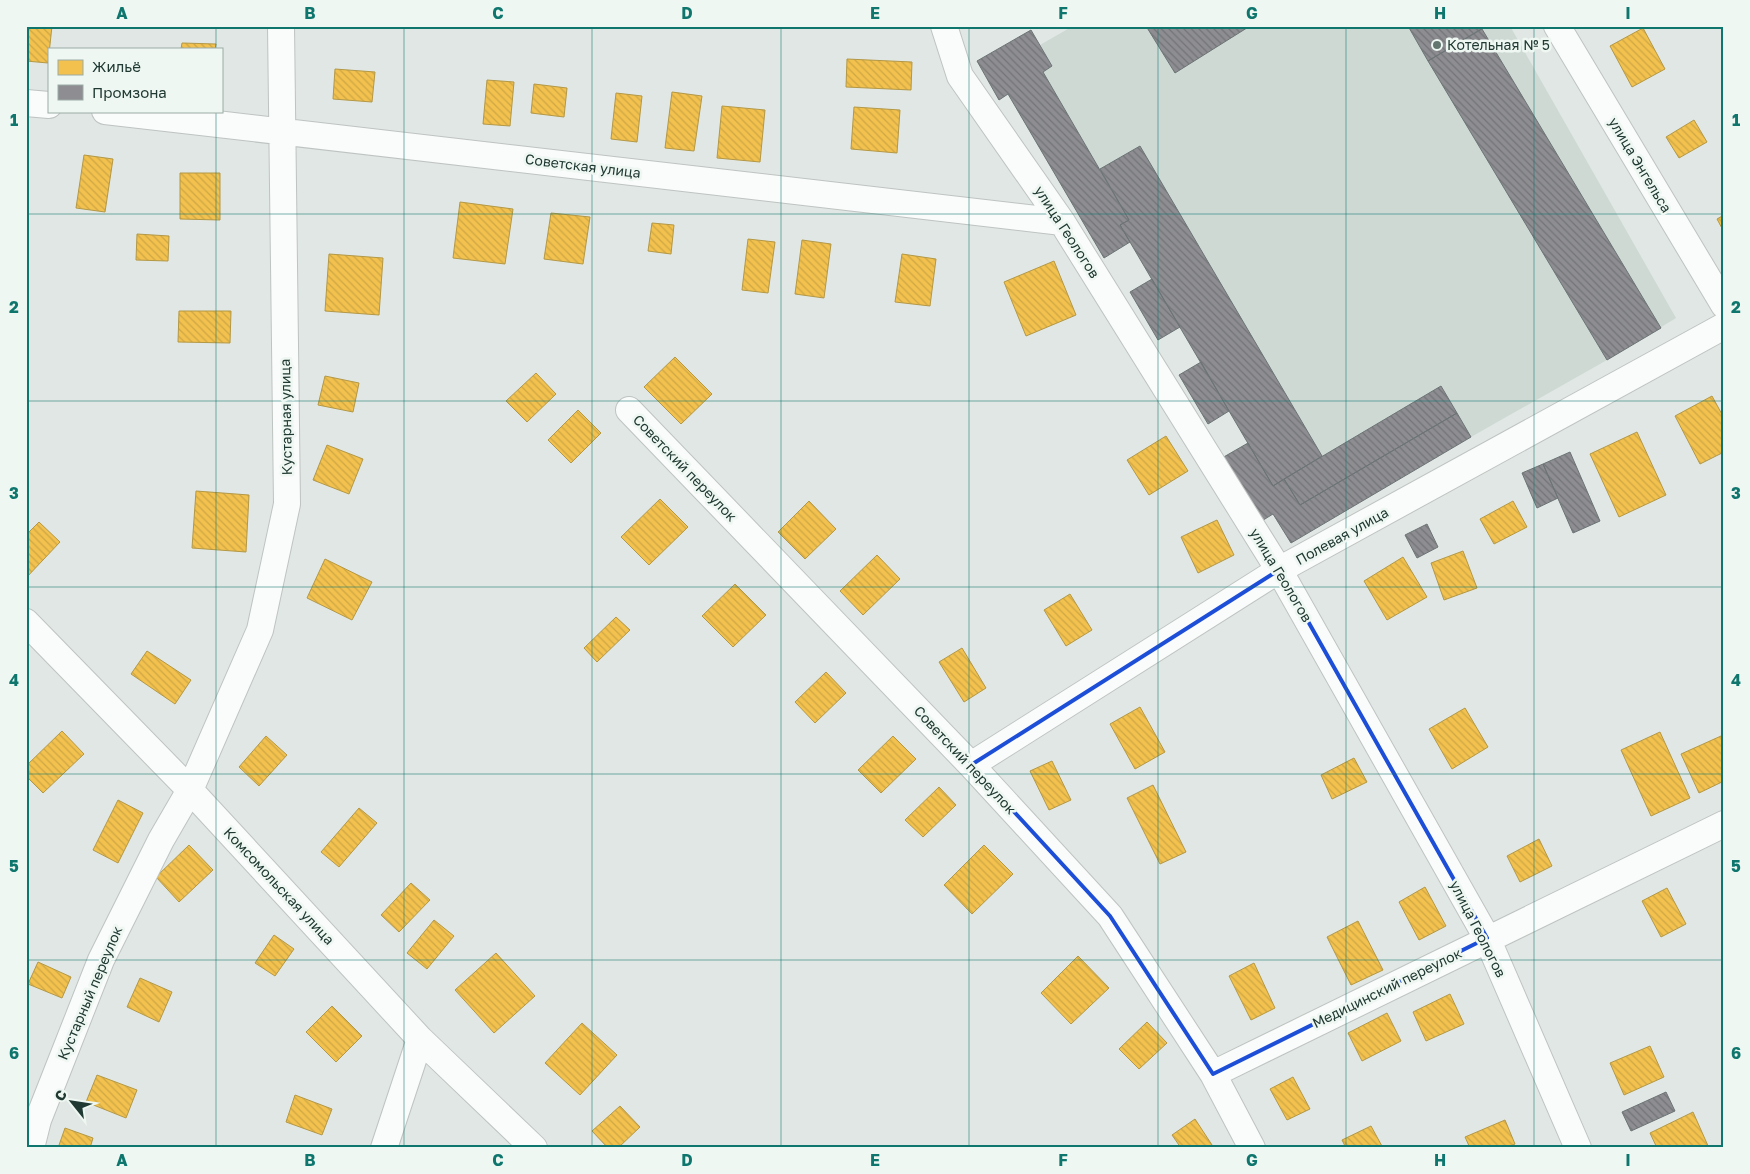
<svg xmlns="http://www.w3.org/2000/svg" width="1750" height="1174" viewBox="0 0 1750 1174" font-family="'Golos Text',sans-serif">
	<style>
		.built { fill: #ced9d4 }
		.homes { fill: url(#homes-back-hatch); stroke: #b39846 }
		.industry { fill: url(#industry-back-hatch); stroke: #6c7475 }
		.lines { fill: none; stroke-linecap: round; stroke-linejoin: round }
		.street-casing { stroke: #bec4c1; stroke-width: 28 }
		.street { stroke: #fafbfb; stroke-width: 26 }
		.marked { fill: none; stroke: #1d4ed8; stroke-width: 4; stroke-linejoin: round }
		.grid { fill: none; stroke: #0f766e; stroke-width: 1; stroke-opacity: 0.55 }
		.poi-dot { fill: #647670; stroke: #eef7f2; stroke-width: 2 }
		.labels { text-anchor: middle; stroke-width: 5; stroke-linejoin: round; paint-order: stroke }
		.poi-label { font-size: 14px; fill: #203932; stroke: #eef7f2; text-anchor: start }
		.street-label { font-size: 14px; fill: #203932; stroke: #eef7f2 }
		.neatline { fill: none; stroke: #0f766e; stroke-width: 2 }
		.grid-label { font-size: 16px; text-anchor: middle; font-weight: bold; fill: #0f766e }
	</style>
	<defs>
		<pattern id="homes-back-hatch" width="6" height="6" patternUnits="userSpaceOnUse" patternTransform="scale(1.25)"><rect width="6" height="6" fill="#f2c14e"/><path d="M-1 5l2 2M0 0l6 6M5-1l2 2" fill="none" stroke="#cfa745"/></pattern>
		<pattern id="industry-back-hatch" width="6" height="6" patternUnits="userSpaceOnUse" patternTransform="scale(1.25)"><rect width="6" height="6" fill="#8d8d92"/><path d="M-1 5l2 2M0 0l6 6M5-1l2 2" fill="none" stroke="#737478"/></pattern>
	</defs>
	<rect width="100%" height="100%" fill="#e1e7e4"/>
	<path class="built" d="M1073,26H1510L1676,318L1607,360L1471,437L1300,505L1120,225L1129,219L1043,72L1052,66L1040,45Z"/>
	<path class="homes" d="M26,26H52L48,63L26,61Z
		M1643,28L1665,69L1632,87L1610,46Z
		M182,43L216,44L215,49H181Z
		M847,59L912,62L911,90L846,87Z
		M335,69L375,72L372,102L333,99Z
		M487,80L514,82L510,126L483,124Z
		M534,84L567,88L564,117L531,113Z
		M672,92L702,96L694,151L665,148Z
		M616,93L642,96L637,142L611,139Z
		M722,106L765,110L760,162L717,158Z
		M854,107L900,110L897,153L851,149Z
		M1694,120L1707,142L1679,158L1666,137Z
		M84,155L113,159L105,212L76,208Z
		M180,173H220V220L180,219Z
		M460,202L513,209L505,264L453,258Z
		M551,213L590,217L583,264L544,259Z
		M1724,215V232L1717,219Z
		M652,223L674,225L671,254L648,251Z
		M137,234L169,236L168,261L136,260Z
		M748,239L775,242L768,293L742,290Z
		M802,240L831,244L824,298L795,294Z
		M329,254L383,258L379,315L325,311Z
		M902,254L936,259L930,306L895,302Z
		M1054,261L1076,315L1026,336L1004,282Z
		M179,311H231L230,343L178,342Z
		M675,357L712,394L681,424L644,387Z
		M536,373L556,394L527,422L506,401Z
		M325,376L359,383L353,412L318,405Z
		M1712,396L1724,418V452L1700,464L1675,416Z
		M578,410L601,433L571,463L548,440Z
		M1637,432L1666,495L1619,517L1590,454Z
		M1166,436L1188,471L1149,495L1127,460Z
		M327,445L363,459L349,494L313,480Z
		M196,491L249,495L246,552L192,548Z
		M660,499L688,527L649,565L621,537Z
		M809,501L836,529L805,559L778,532Z
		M1513,501L1527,527L1494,544L1480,519Z
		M1217,520L1234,555L1198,573L1181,537Z
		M39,522L60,542L26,578V535Z
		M1463,551L1477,588L1444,600L1431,563Z
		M877,555L900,579L863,615L840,591Z
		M1403,557L1427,597L1387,620L1364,581Z
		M325,559L372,582L352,620L307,598Z
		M735,584L766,615L733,647L702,616Z
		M1070,594L1092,630L1066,646L1044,610Z
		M616,617L630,630L597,662L584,648Z
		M962,648L986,688L964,702L939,662Z
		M147,651L191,680L175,704L131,674Z
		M826,672L846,693L815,723L795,702Z
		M1140,707L1165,752L1135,769L1110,724Z
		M1465,708L1488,747L1452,769L1429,729Z
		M62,731L84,754L43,793L26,776V766Z
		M1660,732L1690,798L1651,816L1621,750Z
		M266,736L287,755L259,786L239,767Z
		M893,736L916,759L881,793L858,770Z
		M1721,736L1724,742V781L1699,793L1681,754Z
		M1354,758L1367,782L1332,799L1321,775Z
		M1052,761L1071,800L1049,810L1030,771Z
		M1153,785L1186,852L1160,864L1127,798Z
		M939,787L956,805L923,837L905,820Z
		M118,800L143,813L118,863L93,850Z
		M359,808L377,823L339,867L321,852Z
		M1539,839L1552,866L1520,882L1507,856Z
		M189,845L213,870L179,902L156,877Z
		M984,845L1013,874L972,914L944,885Z
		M411,883L430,900L399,932L381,915Z
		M1425,887L1446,926L1419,940L1399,902Z
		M1667,888L1686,924L1661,937L1642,901Z
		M434,920L454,936L427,969L407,953Z
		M1358,921L1383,970L1351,985L1327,937Z
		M274,935L294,949L275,976L255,963Z
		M496,953L535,996L494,1033L455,990Z
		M1078,956L1109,988L1071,1024L1041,993Z
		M38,962L71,977L62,998L28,984Z
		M1254,963L1275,1008L1251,1020L1229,976Z
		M140,978L172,992L159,1022L127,1007Z
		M1450,994L1464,1024L1426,1041L1413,1012Z
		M332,1006L362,1036L336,1062L306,1032Z
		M1387,1013L1401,1041L1362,1061L1348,1033Z
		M1147,1022L1167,1043L1139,1069L1119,1049Z
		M582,1023L617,1055L580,1095L545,1063Z
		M1650,1046L1664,1077L1624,1095L1610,1063Z
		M97,1075L137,1090L126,1118L86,1102Z
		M1293,1077L1310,1109L1287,1120L1270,1089Z
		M295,1095L332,1109L322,1135L286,1122Z
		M620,1106L640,1127L618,1148H608L592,1131Z
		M1693,1112L1709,1148H1657L1650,1133Z
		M1195,1119L1214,1148H1181L1172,1135Z
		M1505,1120L1515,1144L1506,1148H1470L1465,1137Z
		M1371,1126L1383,1148H1346L1342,1140Z
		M65,1128L93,1138L90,1148H58Z"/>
	<path class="industry" d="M1146,26H1250L1175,73Z
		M1408,26H1486L1428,61Z
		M1482,29L1661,328L1607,360L1428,61Z
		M1031,30L1052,66L1043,72L1129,220L1120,225L1130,242L1104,258L1008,94L999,100L977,61Z
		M1140,146L1322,456L1273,486L1120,225L1129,220L1100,169Z
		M1152,279L1180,327L1158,340L1130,292Z
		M1201,362L1229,411L1208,424L1179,375Z
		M1441,386L1457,413L1300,505L1284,479Z
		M1457,413L1471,437L1291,543L1273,514L1260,522L1222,458L1248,443L1273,486L1284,479L1300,505Z
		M1570,452L1600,521L1573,533L1543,464Z
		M1543,464L1558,498L1537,508L1522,473Z
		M1427,524L1438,547L1417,558L1405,535Z
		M1666,1092L1675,1111L1631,1131L1622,1112Z"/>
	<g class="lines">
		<g class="street-casing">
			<path id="street" d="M944,26L960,76L1062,222L1279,570L1487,938L1578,1148
				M1557,26L1724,305
				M26,103L49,105
				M105,111L1062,222
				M629,410L971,765L1110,916L1213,1074L1252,1148
				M26,622L190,790L420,1039L534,1148
				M971,765L1279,570L1724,326
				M1213,1074L1724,824
				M31,1148L38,1120L101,960L161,840L190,790L260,630L287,504L281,26
				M384,1148L420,1039"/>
		</g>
		<use href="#street" class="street"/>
	</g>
	<path class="marked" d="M1279,570L1487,938L1213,1074L1110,916L971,765Z"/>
	<path class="grid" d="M216,26V49M404,26V1148M592,26V1148M781,26V1148M969,26V1148M1158,26V1148M1346,26V1148M1534,26V1148M216,111V1148M26,214H1724M26,401H1724M26,587H1724M26,774H1724M26,960H1724"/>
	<circle class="poi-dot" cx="1437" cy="45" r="5"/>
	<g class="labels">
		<g class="poi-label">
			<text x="1447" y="50">Котельная № 5</text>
		</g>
		<g class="street-label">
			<text transform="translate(1640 165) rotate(59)" y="5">улица Энгельса</text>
			<text transform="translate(583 166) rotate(7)" y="5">Советская улица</text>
			<text transform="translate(1067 232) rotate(57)" y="5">улица Геологов</text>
			<text transform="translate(286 417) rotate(-91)" y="5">Кустарная улица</text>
			<text transform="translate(685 468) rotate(46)" y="5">Советский переулок</text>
			<text transform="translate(1342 536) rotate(-29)" y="5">Полевая улица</text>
			<text transform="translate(1281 575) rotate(59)" y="5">улица Геологов</text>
			<text transform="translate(965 760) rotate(47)" y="5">Советский переулок</text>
			<text transform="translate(279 886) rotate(47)" y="5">Комсомольская улица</text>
			<text transform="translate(1478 929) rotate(63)" y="5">улица Геологов</text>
			<text transform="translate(1387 988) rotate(-26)" y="5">Медицинский переулок</text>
			<text transform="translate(90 993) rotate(-67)" y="5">Кустарный переулок</text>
		</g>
	</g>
	<rect width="1750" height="1174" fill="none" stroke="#eef7f2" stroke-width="55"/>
	<rect x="48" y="48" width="175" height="65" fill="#eef7f2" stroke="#9caba5"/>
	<rect x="58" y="60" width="25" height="15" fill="#f2c14e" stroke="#9caba5"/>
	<text x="92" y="72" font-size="15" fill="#203932">Жильё</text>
	<rect x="58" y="85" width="25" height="15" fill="#8d8d92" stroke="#9caba5"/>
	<text x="92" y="98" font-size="15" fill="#203932">Промзона</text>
	<g transform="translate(72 1102) rotate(300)" stroke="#eef7f2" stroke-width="4" paint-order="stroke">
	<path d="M0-4L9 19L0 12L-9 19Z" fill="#203932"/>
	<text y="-8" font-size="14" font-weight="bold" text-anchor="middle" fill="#203932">С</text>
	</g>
	<rect x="28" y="28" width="1694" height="1118" class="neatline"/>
	<g class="grid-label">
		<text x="122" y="19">A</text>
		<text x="310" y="19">B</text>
		<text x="498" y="19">C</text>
		<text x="687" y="19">D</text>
		<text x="875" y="19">E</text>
		<text x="1063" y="19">F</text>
		<text x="1252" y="19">G</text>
		<text x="1440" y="19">H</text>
		<text x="1628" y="19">I</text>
		<text x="14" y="126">1</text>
		<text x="1736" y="126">1</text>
		<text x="14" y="313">2</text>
		<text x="1736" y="313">2</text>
		<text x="14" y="499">3</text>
		<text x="1736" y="499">3</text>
		<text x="14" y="686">4</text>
		<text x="1736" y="686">4</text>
		<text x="14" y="872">5</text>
		<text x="1736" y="872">5</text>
		<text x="14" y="1059">6</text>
		<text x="1736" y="1059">6</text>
		<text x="122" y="1166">A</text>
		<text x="310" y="1166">B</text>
		<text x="498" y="1166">C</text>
		<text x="687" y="1166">D</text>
		<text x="875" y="1166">E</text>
		<text x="1063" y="1166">F</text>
		<text x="1252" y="1166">G</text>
		<text x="1440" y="1166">H</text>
		<text x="1628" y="1166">I</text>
	</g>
</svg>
